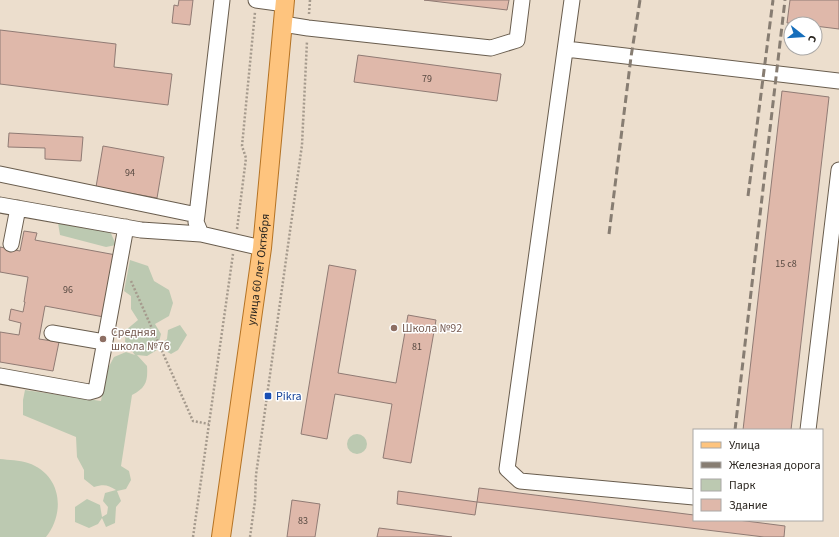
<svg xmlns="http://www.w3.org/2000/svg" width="839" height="537" viewBox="0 0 839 537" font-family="'Source Sans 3',sans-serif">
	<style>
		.green { fill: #bcc9b1 }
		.building { fill: #dfb8aa; stroke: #907b74 }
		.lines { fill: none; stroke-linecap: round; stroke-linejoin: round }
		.minor-casing { stroke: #695d4e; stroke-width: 17 }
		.major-casing { stroke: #b47325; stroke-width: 20 }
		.path { stroke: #a59a8d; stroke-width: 2.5; stroke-dasharray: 2 2; stroke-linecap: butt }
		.minor { stroke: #fff; stroke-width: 15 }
		.major { stroke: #fec47e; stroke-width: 18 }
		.rail { stroke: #877d72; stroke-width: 3; stroke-dasharray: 8 4; stroke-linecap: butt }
		.education-dot { fill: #8d6e63; stroke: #fff; stroke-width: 1.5 }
		.transit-dot { fill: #1a4fb4; stroke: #fff; stroke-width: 1.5 }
		.labels { text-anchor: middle; stroke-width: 3; stroke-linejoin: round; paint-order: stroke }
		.number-label { font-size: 10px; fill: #584a42 }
		.street-label { font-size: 12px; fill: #2b2620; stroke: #fff }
		.education-label { font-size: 12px; fill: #785e54; stroke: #fff; text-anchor: start }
		.transit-label { font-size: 12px; fill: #164399; stroke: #fff; text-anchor: start }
	</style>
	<rect width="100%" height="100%" fill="#ecdecd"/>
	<path class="green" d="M68,221L110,231L116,245L106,247L60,235L58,223Z
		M130,260L148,266L154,281L169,290L173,303L169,316L155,324L161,334L157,350L147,356L137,355L147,366C148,381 146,388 132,395L121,466L129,471L131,480L126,489L117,491L121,501L116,507L115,523L106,527L102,518L98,524L89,528L75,522V507L87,499L100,505L102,517L107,514L108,507L103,501L105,493L116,490C108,485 104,484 94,487L84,479V470L77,457L76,437L23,415V400L25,390L101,401L106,372L114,357L126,352L135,355L125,342L126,330L138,320L131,309V296L124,291Z
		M180,325L187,335L178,350L171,354L164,350V342L167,339L168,330Z
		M347 444a10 10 0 1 1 20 0a10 10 0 1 1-20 0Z
		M0,459C9,460 19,460 28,463C61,474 66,512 46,537H0Z"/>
	<path class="building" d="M179,0H193L190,25L172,23L174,5L178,6Z
		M424,0H509L507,10Z
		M790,0H839V29L815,26V24L787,23Z
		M0,30L116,44L114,67L172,74L168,105L0,84Z
		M358,55L501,74L497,101L354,82Z
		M782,91L829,97L791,430H743Z
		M9,133L83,137L81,161L45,159V148L8,147Z
		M103,146L164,157L157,198L96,187Z
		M24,231L37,233L35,240L116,255L104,317L45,306L39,339L59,342L53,371L0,362V332L19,335L21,323L9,320L11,309L23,312L25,302H24L28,277L0,272V247L20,251Z
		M329,265L356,270L338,373L396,383L408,315L436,320L411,463L383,458L392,404L335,394L327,439L301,434Z
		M479,488L694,515V520H738L785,526L784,537H764L477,502Z
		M398,491L477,502L475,515L397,504Z
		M292,500L320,504L315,537H287Z
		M379,528L452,537H377Z"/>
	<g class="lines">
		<g class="minor-casing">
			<path id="minor" d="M256,0L285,4
				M572,0L507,469L520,481L694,497
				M283,24L308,28L491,48L517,40L522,0
				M566,49L839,81
				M0,174L197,215L196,222L201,234L262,248
				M0,205L141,230L201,234
				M197,215L222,0
				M11,244L18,208
				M52,333L104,342
				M0,376L89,392L96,390L126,227
				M808,430L839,170"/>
		</g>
		<g class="major-casing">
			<g id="major">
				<path id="s1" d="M221,537L262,248L285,0"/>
			</g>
		</g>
		<path class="path" d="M309,14L310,0
			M237,229L246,158L242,146L255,12
			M131,281L193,421L209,424
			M193,537L233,254
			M250,537L255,501L256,475L302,145L307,41"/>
		<use href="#minor" class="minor"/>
		<use href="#major" class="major"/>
		<path class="rail" d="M748,196L773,0
			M609,234L631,57L640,0
			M735,430L785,0"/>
	</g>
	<g class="education-dot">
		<circle cx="394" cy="328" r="4"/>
		<circle cx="103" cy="339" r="4"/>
	</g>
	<rect class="transit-dot" x="264" y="392" width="8" height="8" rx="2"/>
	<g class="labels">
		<g class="number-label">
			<text x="427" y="82">79</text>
			<text x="130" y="176">94</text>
			<text x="786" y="267">15 с8</text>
			<text x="68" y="293">96</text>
			<text x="417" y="350">81</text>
			<text x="303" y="524">83</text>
		</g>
		<g class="street-label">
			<text dy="4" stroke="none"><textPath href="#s1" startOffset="270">улица 60 лет Октября</textPath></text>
		</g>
		<g class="education-label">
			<text x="402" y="332">Школа №92</text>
			<text x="111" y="336">Средняя<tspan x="111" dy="14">школа №76</tspan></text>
		</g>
		<g class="transit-label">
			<text x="276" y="400">Pikra</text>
		</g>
	</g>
	<rect x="693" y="429" width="130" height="92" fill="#ffffff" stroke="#aaa8a6"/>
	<rect x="701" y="442" width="20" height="6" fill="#fec47e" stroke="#aaa8a6"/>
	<text x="729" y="449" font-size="12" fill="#2b2620">Улица</text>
	<rect x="701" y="462" width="20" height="6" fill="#877d72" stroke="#aaa8a6"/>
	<text x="729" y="469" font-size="12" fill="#2b2620">Железная дорога</text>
	<rect x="701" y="479" width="20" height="12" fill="#bcc9b1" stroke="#aaa8a6"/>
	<text x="729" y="489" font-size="12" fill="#2b2620">Парк</text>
	<rect x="701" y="499" width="20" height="12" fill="#dfb8aa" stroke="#aaa8a6"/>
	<text x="729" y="509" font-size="12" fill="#2b2620">Здание</text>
	<g transform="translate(803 36) rotate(107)"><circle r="19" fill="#ffffff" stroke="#aaa8a6"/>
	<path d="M0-3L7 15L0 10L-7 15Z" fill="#166ebb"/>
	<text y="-6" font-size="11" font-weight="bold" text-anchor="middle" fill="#2b2620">С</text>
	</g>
</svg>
